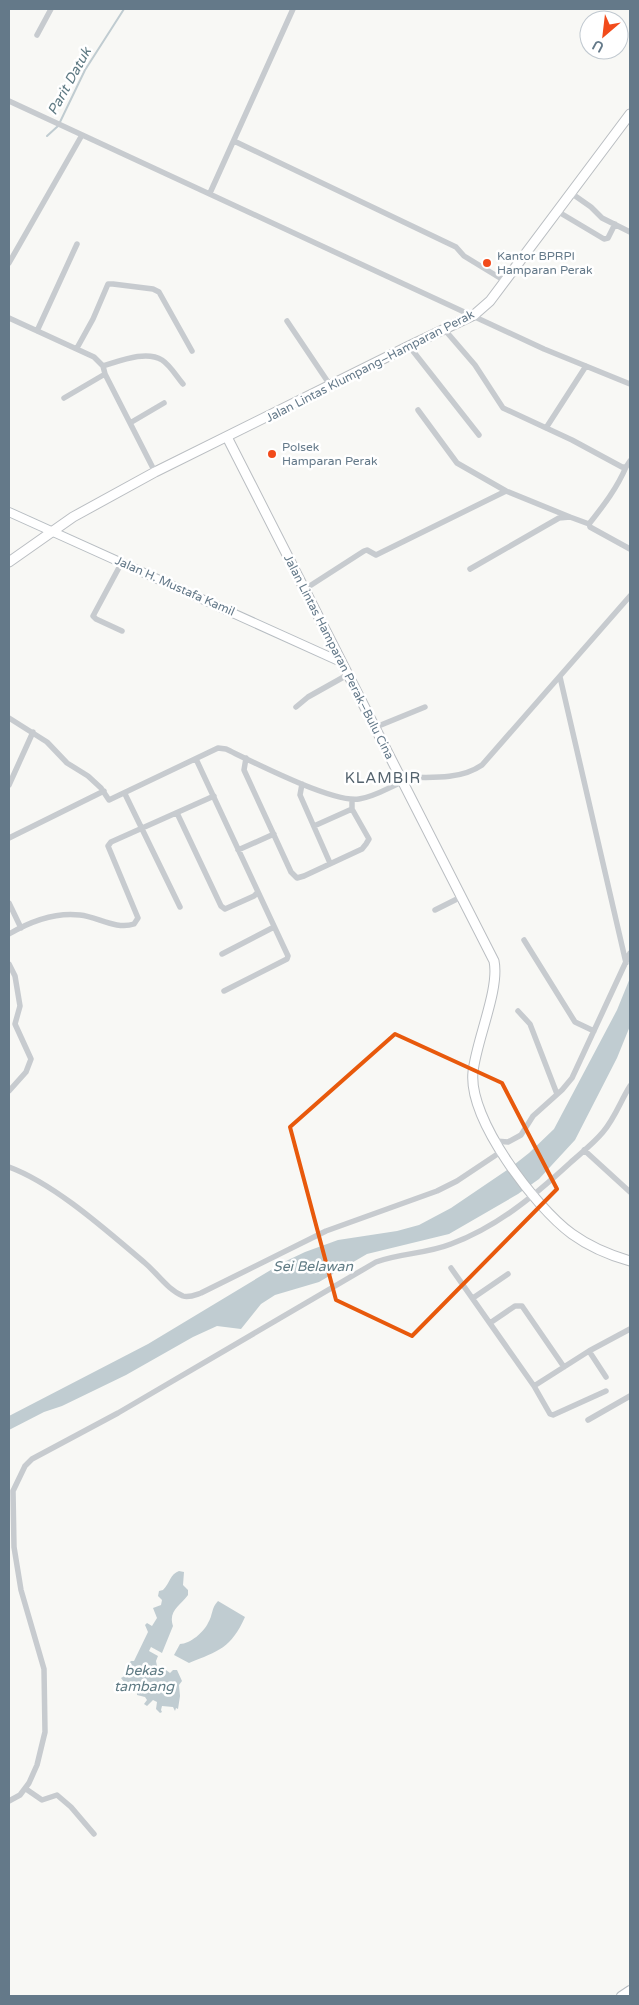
<svg xmlns="http://www.w3.org/2000/svg" width="639" height="2005" viewBox="0 0 639 2005" font-family="'Varela Round',sans-serif">
	<style>
		.water { fill: #c0ccd1 }
		.lines { fill: none; stroke-linecap: round; stroke-linejoin: round }
		.stream { stroke: #c0ccd1; stroke-width: 2 }
		.secondary-casing { stroke: #b7bdc2; stroke-width: 10 }
		.primary-casing { stroke: #babec2; stroke-width: 11 }
		.street { stroke: #c7cbcf; stroke-width: 5.5 }
		.secondary { stroke: #fff; stroke-width: 8 }
		.primary { stroke: #fff; stroke-width: 9 }
		.marked { fill: none; stroke: #e8590c; stroke-width: 4; stroke-linejoin: round }
		.poi-dot { fill: #f24b1b; stroke: #fff; stroke-width: 2 }
		.labels { text-anchor: middle; stroke-width: 5; stroke-linejoin: round; paint-order: stroke }
		.poi-label { font-size: 12px; fill: #647989; stroke: #fff; text-anchor: start }
		.street-label { font-size: 12px; fill: #647989; stroke: #fff }
		.water-label { font-size: 14px; font-style: italic; fill: #607b84; stroke: #fff }
		.quarter-label { font-size: 15px; letter-spacing: 1px; fill: #53626d; stroke: #fff }
	</style>
	<rect width="100%" height="100%" fill="#f8f8f5"/>
	<path class="water" d="M630,978V1026L617,1058L575,1140L539,1179L518,1194L449,1234L367,1254L319,1282L275,1295L261,1304L241,1329L217,1326L193,1337L126,1375L62,1406L44,1412L9,1430V1416L148,1344L284,1262L305,1252L338,1240L397,1231L419,1225L451,1208L510,1168L529,1153L554,1129L617,1010Z
		M179,1571L184,1572L183,1585L188,1590V1595C180,1606 168,1611 173,1626L162,1653L151,1647L149,1651L158,1656L156,1661L158,1671L163,1672L166,1670L170,1673L173,1670H177L182,1681L179,1685L180,1696L178,1709L176,1708L175,1711L173,1707L162,1706L161,1710L162,1712L160,1713L156,1709L157,1702L153,1700L147,1706L144,1704L147,1700L145,1697L137,1695V1692L128,1690V1687L121,1678L128,1674L129,1670L127,1665L131,1661H134L148,1632L145,1625L147,1623L152,1626L157,1618L153,1608L161,1605L162,1600L158,1596L159,1591L163,1590C170,1583 170,1574 179,1571Z
		M218,1601L245,1617C231,1648 219,1651 189,1663L174,1655L180,1644C190,1644 204,1632 208,1623C213,1615 211,1608 218,1601Z"/>
	<g class="lines">
		<path class="stream" d="M60,122L85,70L124,9
			M47,136L58,126"/>
		<g class="secondary-casing">
			<path id="secondary" d="M9,512L341,662
				M621,1996L630,1990"/>
		</g>
		<g class="primary-casing">
			<path id="primary" d="M227,437L494,961C500,989 476,1041 473,1072C468,1119 535,1207 572,1234C590,1247 609,1255 630,1261
				M9,562L73,517L155,472L409,346L474,315L490,301L630,114"/>
		</g>
		<path class="street" d="M37,35L51,9
			M9,101L544,349L630,384
			M234,141L456,247L464,256L505,281
			M210,193L293,9
			M571,193L591,207L602,218L630,232
			M557,211L604,239L608,238L615,224
			M9,263L82,135
			M9,318L94,357L103,366L105,374L155,472
			M287,321L330,385
			M444,329L475,365L503,408L572,440L622,467H626L630,461
			M37,331L77,244
			M409,346L479,435
			M77,348L93,319L108,284H113L153,289L159,292L192,351
			M103,366C120,361 146,350 162,360C170,365 177,377 183,384
			M64,398L105,374
			M418,410L457,463L506,491
			M130,423L164,403
			M546,428L586,366
			M589,524C604,505 617,488 626,467
			M470,569L559,518L570,517L589,524L590,527L630,549
			M305,589L364,551L367,550L376,555L506,491L570,517
			M122,631L96,619L93,616L122,562
			M560,677L626,963
			M296,707L308,697L349,674
			M9,718L47,742L67,763L88,776L101,788L109,800L218,748L226,749C253,762 333,803 359,799C374,797 388,788 402,782
			M376,727L425,707
			M246,758L244,770L291,872L297,878L304,876L362,849L366,844L369,839L352,809V800
			M196,759L288,956L287,959L224,991
			M399,777C427,777 459,781 482,765L630,596
			M302,784L300,795L330,863
			M9,785L33,732
			M125,794L180,907
			M177,813L221,906L225,909L254,896L257,893
			M314,826L352,809
			M9,838L104,791
			M238,850L274,834
			M9,903L21,928
			M435,910L461,897
			M9,934C31,921 55,912 80,915C98,917 116,930 134,924L138,918L108,846L111,842L214,796
			M524,940L575,1022L594,1031
			M222,954L274,927
			M9,964L15,976L20,1006L15,1024L31,1059L26,1072L9,1091
			M518,1011L530,1024L557,1094
			M495,1141L508,1142L521,1135L533,1116L562,1090L572,1078L630,953
			M584,1150L630,1192
			M9,1167C55,1184 107,1231 145,1263C157,1273 168,1290 183,1296C189,1298 195,1295 201,1293L326,1231L437,1191L457,1181L502,1151
			M451,1268L534,1386
			M473,1298L508,1274
			M490,1323L515,1306H522L564,1367
			M589,1351L606,1377
			M606,1391L553,1415L550,1414L534,1386L589,1351L630,1329
			M588,1420L630,1396
			M26,1789L42,1800L57,1795L71,1807L94,1834
			M9,1801L20,1795L29,1783L37,1765L45,1732L44,1669L21,1590L14,1547L13,1491L25,1466L32,1459L118,1413L376,1262C400,1253 426,1254 451,1244C497,1227 534,1196 570,1163C581,1153 594,1143 603,1132C615,1118 621,1100 630,1086"/>
		<use href="#secondary" class="secondary"/>
		<use href="#primary" class="primary"/>
	</g>
	<path class="marked" d="M395,1034L502,1083L557,1189L412,1336L336,1300L290,1127Z"/>
	<g class="poi-dot">
		<circle cx="487" cy="263" r="5"/>
		<circle cx="272" cy="454" r="5"/>
	</g>
	<g class="labels">
		<g class="poi-label">
			<text x="497" y="260">Kantor BPRPI<tspan x="497" dy="14">Hamparan Perak</tspan></text>
			<text x="282" y="451">Polsek<tspan x="282" dy="14">Hamparan Perak</tspan></text>
		</g>
		<g class="street-label">
			<text transform="translate(370 366) rotate(-27)" y="4">Jalan Lintas Klumpang–Hamparan Perak</text>
			<text transform="translate(175 586) rotate(24)" y="4">Jalan H. Mustafa Kamil</text>
			<text transform="translate(339 657) rotate(63)" y="4">Jalan Lintas Hamparan Perak–Bulu Cina</text>
		</g>
		<g class="water-label">
			<text transform="translate(69 81) rotate(-61)" y="5">Parit Datuk</text>
			<text x="313" y="1271">Sei Belawan</text>
			<text x="144" y="1675">bekas<tspan x="144" dy="16">tambang</tspan></text>
		</g>
		<g class="quarter-label">
			<text x="383" y="783">KLAMBIR</text>
		</g>
	</g>
	<rect width="639" height="2005" fill="none" stroke="#647989" stroke-width="20"/>
	<g transform="translate(604 35) rotate(208)"><circle r="24" fill="#ffffff" stroke="#c1c9d0"/>
	<path d="M0-4L9 19L0 12L-9 19Z" fill="#f24b1b"/>
	<text y="-8" font-size="14" font-weight="bold" text-anchor="middle" fill="#647989">U</text>
	</g>
</svg>
